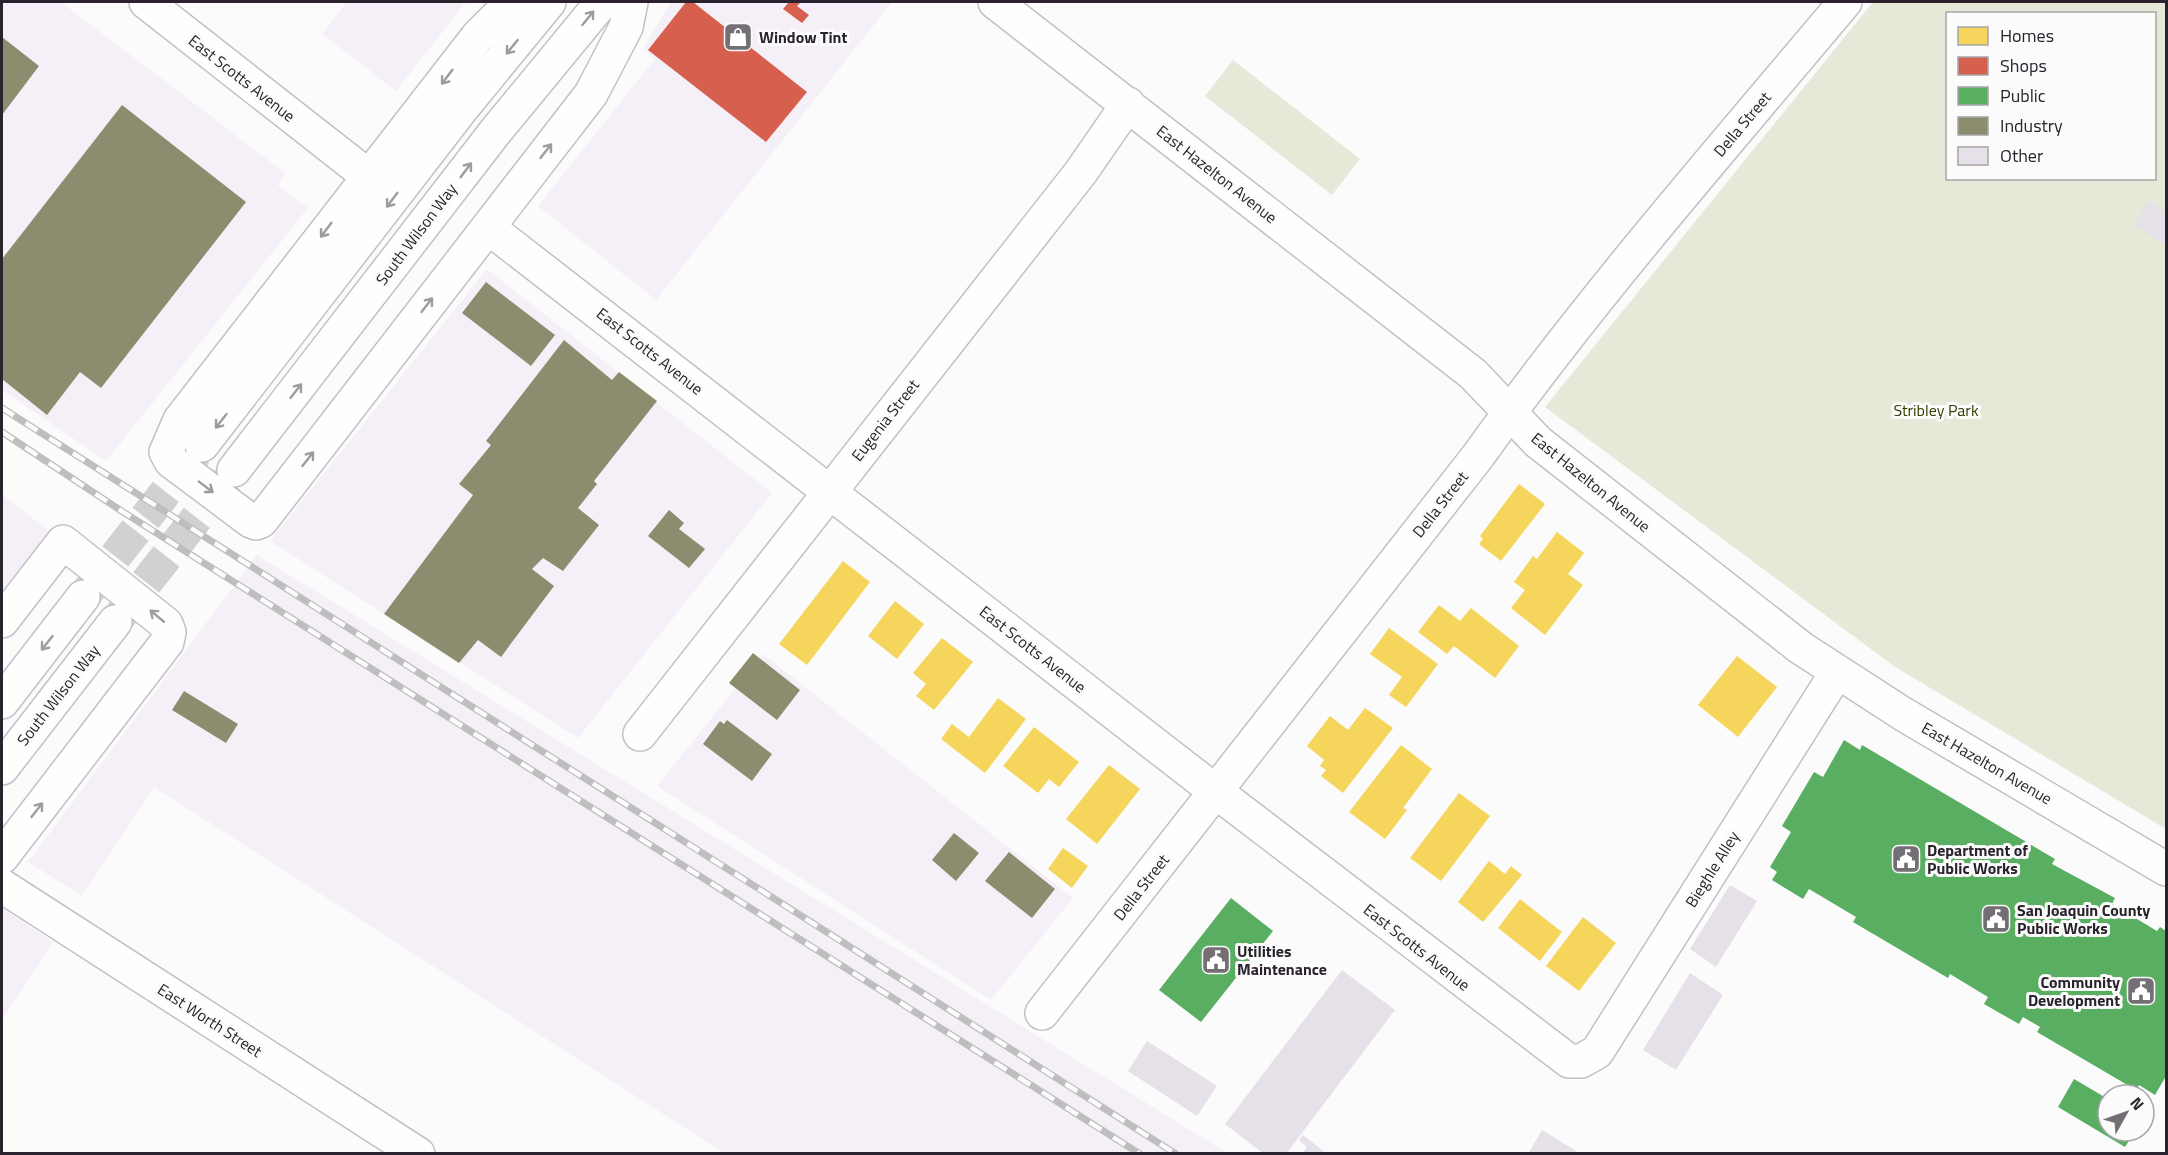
<svg xmlns="http://www.w3.org/2000/svg" width="2168" height="1155" viewBox="0 0 2168 1155" font-family="'Titillium Web',sans-serif">
	<style>
		.built { fill: #f5f0f8 }
		.green { fill: #e6e9d8; fill-rule: evenodd }
		.homes { fill: #f6d55c }
		.shops { fill: #d6604d }
		.public { fill: #5aae61 }
		.industry { fill: #8c8c6e }
		.building { fill: #e6e0e8 }
		.lines { fill: none; stroke-linecap: round; stroke-linejoin: round }
		.secondary-tunnel { stroke: #d1d0d2; stroke-width: 33; stroke-dasharray: 33 16; stroke-linecap: butt }
		.minor-casing { stroke: #c3c0c5; stroke-width: 36 }
		.secondary-casing { stroke: #c3c0c5; stroke-width: 36 }
		.minor { stroke: #fefefe; stroke-width: 33 }
		.secondary { stroke: #fefefe; stroke-width: 33 }
		.rail-casing { stroke: #bfbebf; stroke-width: 7 }
		.rail { stroke: #fbfbfb; stroke-width: 4.5; stroke-dasharray: 14; stroke-linecap: butt }
		.oneway { stroke: #9f9ba0 }
		.labels { text-anchor: middle; stroke-width: 6; stroke-linejoin: round; paint-order: stroke }
		.poi-label { font-size: 16px; font-weight: bold; fill: #2a232d; stroke: #fbfbfb; text-anchor: start }
		.street-label { font-size: 16px; fill: #2a232d; stroke: #fbfbfb }
		.park-label { font-size: 16px; fill: #363e00; stroke: #fbfbfb }
	</style>
	<rect width="100%" height="100%" fill="#fbfbfb"/>
	<path class="built" d="M2,2H61L285,173L278,185L308,208L106,461L2,390Z
		M347,2H466L396,91L322,34Z
		M671,2H892L656,300L538,206L655,59L643,49Z
		M487,269L772,493L578,738L270,541Z
		M2,494L55,536L2,605Z
		M257,555L1054,1046L1227,1153H724L154,787L82,896L28,862Z
		M763,654L1073,898L991,1000L657,786Z
		M2,908L53,942L2,1020Z"/>
	<path class="green" d="M1873,2H2166V829L1895,667L1545,407ZM1948,14H2154V178H1948Z
		M1233,60L1360,159L1332,195L1205,96Z"/>
	<path class="homes" d="M1519,484L1545,504L1501,561L1479,544L1483,539L1480,536Z
		M1557,532L1584,553L1568,574L1583,585L1545,635L1511,608L1525,590L1514,582L1533,556L1537,559Z
		M843,561L870,582L807,665L779,644Z
		M895,601L924,624L897,659L868,636Z
		M1439,605L1460,621L1471,608L1519,646L1495,678L1454,646L1447,654L1418,632Z
		M1389,628L1438,664L1406,707L1389,695L1402,677L1370,654Z
		M942,638L973,662L934,710L916,696L926,684L913,673Z
		M1737,656L1777,687L1738,737L1698,705Z
		M998,698L1026,719L985,773L941,739L952,724L969,737Z
		M1365,708L1393,728L1343,793L1321,776L1326,770L1320,766L1324,760L1307,746L1330,716L1348,730Z
		M1034,727L1079,762L1059,787L1049,779L1038,793L1003,766Z
		M1401,745L1432,769L1403,808L1407,810L1385,839L1349,812Z
		M1109,765L1140,789L1097,844L1066,819Z
		M1459,793L1490,816L1441,881L1410,858Z
		M1063,848L1088,866L1072,888L1048,869Z
		M1489,861L1505,874L1511,866L1522,875L1483,922L1458,902Z
		M1520,899L1562,932L1540,961L1498,928Z
		M1583,917L1616,943L1579,991L1546,966Z"/>
	<path class="shops" d="M686,2H693L807,92L766,142L648,50Z
		M789,2H801L797,6L809,15L802,23L783,9Z"/>
	<path class="public" d="M1844,740L1860,750L1862,745L2055,859L2052,864L2115,898L2112,904L2157,931L2160,927L2166,931V1076L2155,1095L2139,1085L2136,1090L2037,1032L2040,1027L2023,1017L2019,1024L1984,1004L1988,997L1950,974L1948,978L1853,922L1856,917L1809,889L1803,899L1772,880L1777,872L1770,867L1791,832L1782,826L1814,772L1823,777Z
		M1231,898L1273,931L1201,1022L1159,990Z
		M2074,1079L2108,1099V1131H2135L2125,1147L2058,1107Z"/>
	<path class="industry" d="M2,37L39,66L2,115Z
		M122,105L246,202L101,388L80,372L47,415L2,379V259Z
		M486,282L555,335L531,366L462,313Z
		M564,340L612,380L619,372L657,401L594,481L597,484L578,508L599,525L563,571L543,558L532,569L554,586L501,657L478,640L459,663L384,614L473,495L459,484L491,445L486,441Z
		M669,510L684,523L679,529L705,549L689,568L648,536Z
		M753,653L800,690L777,720L729,683Z
		M184,691L238,724L226,743L172,710Z
		M727,720L772,754L752,781L703,744L720,721L724,724Z
		M954,833L979,853L956,881L932,860Z
		M1009,852L1055,889L1032,918L985,881Z"/>
	<path class="building" d="M2148,201L2166,212V245L2134,225Z
		M1730,885L1757,901L1716,967L1690,949Z
		M1342,970L1395,1010L1286,1154H1264L1225,1124Z
		M1690,973L1723,995L1676,1070L1643,1050Z
		M1147,1041L1217,1086L1197,1116L1128,1071Z
		M1542,1130L1576,1151L1574,1154H1528Z
		M1303,1135L1327,1154H1302L1307,1147L1299,1140Z"/>
	<g class="lines">
		<path class="secondary-tunnel" d="M85,595L201,447
			M116,621L232,473"/>
		<g class="minor-casing">
			<path id="minor" d="M146,2L368,176
				M995,2L1473,374L1538,442L1801,648L1903,714L2166,869
				M489,228L1215,791L1569,1061H1581L1597,1052L1837,672
				M640,734L1081,172L1128,104
				M2,886L418,1154
				M1042,1013L1478,456C1591,298 1720,151 1845,2"/>
		</g>
		<g class="secondary-casing">
			<path id="secondary" d="M512,2L478,36L180,420L166,452L171,461L251,521L256,523L261,521L591,94L626,27L631,2
				M202,445L463,107L549,2
				M234,470L495,132L602,2
				M2,621L63,542L166,624L169,632L167,642L2,857
				M2,702L83,597
				M2,768L115,622"/>
		</g>
		<use href="#minor" class="minor"/>
		<use href="#secondary" class="secondary"/>
		<g class="rail-casing">
			<path id="rail" d="M2,408L1176,1154
				M2,432L120,510L1140,1154"/>
		</g>
		<use href="#rail" class="rail"/>
	</g>
	<defs><path id="oneway-shaft" d="M-6 0H5M1.5-3L5.5 0L1.5 3" fill="none" stroke-width="1.6" stroke-linecap="round" stroke-linejoin="round" transform="scale(1.5)"/></defs>
	<g class="oneway">
		<use href="#oneway-shaft" transform="translate(588 18) rotate(-51)"/>
		<use href="#oneway-shaft" transform="translate(512 47) rotate(129)"/>
		<use href="#oneway-shaft" transform="translate(447 77) rotate(127)"/>
		<use href="#oneway-shaft" transform="translate(546 151) rotate(-52)"/>
		<use href="#oneway-shaft" transform="translate(466 170) rotate(-53)"/>
		<use href="#oneway-shaft" transform="translate(392 200) rotate(127)"/>
		<use href="#oneway-shaft" transform="translate(326 230) rotate(127)"/>
		<use href="#oneway-shaft" transform="translate(427 305) rotate(-52)"/>
		<use href="#oneway-shaft" transform="translate(296 391) rotate(-52)"/>
		<use href="#oneway-shaft" transform="translate(221 421) rotate(128)"/>
		<use href="#oneway-shaft" transform="translate(308 459) rotate(-52)"/>
		<use href="#oneway-shaft" transform="translate(206 487) rotate(37)"/>
		<use href="#oneway-shaft" transform="translate(157 616) rotate(-140)"/>
		<use href="#oneway-shaft" transform="translate(47 643) rotate(128)"/>
		<use href="#oneway-shaft" transform="translate(37 810) rotate(-52)"/>
	</g>
	<defs>
		<g id="shop-square" transform="scale(1.5)"><rect x="-9" y="-9" width="18" height="18" rx="4" fill="#736f75" stroke="#fbfbfb"/><path d="M-5-2.5h2.3a2.7 3.5 0 0 1 5.4 0H5L5.5 6h-11ZM-1.5-2.5h3a1.5 2.3 0 0 0-3 0Z" fill="#fff"/></g>
		<g id="civic-square" transform="scale(1.5)"><rect x="-9" y="-9" width="18" height="18" rx="4" fill="#736f75" stroke="#fbfbfb"/><path d="M-.6-6.5H3V-4.5H.6V-3L4-1V1h2V6H-6V1h2V-1L-.6-3ZM-1.2 2.5V6h2.4V2.5Z" fill="#fff"/></g>
	</defs>
	<g fill-rule="evenodd">
		<use href="#shop-square" x="738" y="37"/>
		<use href="#civic-square" x="1906" y="859"/>
		<use href="#civic-square" x="1996" y="919"/>
		<use href="#civic-square" x="1216" y="960"/>
		<use href="#civic-square" x="2141" y="991"/>
	</g>
	<g class="labels">
		<g class="poi-label">
			<text x="759" y="43">Window Tint</text>
			<text x="1927" y="856">Department of<tspan x="1927" dy="18">Public Works</tspan></text>
			<text x="2017" y="916">San Joaquin County<tspan x="2017" dy="18">Public Works</tspan></text>
			<text x="1237" y="957">Utilities<tspan x="1237" dy="18">Maintenance</tspan></text>
			<text x="2120" y="988" text-anchor="end">Community<tspan x="2120" dy="18">Development</tspan></text>
		</g>
		<g class="street-label">
			<text transform="translate(242 78) rotate(38)" y="6">East Scotts Avenue</text>
			<text transform="translate(1742 124) rotate(-50)" y="6">Della Street</text>
			<text transform="translate(1217 174) rotate(38)" y="6">East Hazelton Avenue</text>
			<text transform="translate(416 234) rotate(-53)" y="6">South Wilson Way</text>
			<text transform="translate(650 351) rotate(38)" y="6">East Scotts Avenue</text>
			<text transform="translate(885 420) rotate(-52)" y="6">Eugenia Street</text>
			<text transform="translate(1591 482) rotate(39)" y="6">East Hazelton Avenue</text>
			<text transform="translate(1440 504) rotate(-52)" y="6">Della Street</text>
			<text transform="translate(1033 649) rotate(38)" y="6">East Scotts Avenue</text>
			<text transform="translate(58 695) rotate(-52)" y="6">South Wilson Way</text>
			<text transform="translate(1987 763) rotate(30)" y="6">East Hazelton Avenue</text>
			<text transform="translate(1712 869) rotate(-58)" y="6">Bieghle Alley</text>
			<text transform="translate(1141 887) rotate(-52)" y="6">Della Street</text>
			<text transform="translate(1417 947) rotate(38)" y="6">East Scotts Avenue</text>
			<text transform="translate(210 1020) rotate(33)" y="6">East Worth Street</text>
		</g>
		<g class="park-label">
			<text x="1936" y="416">Stribley Park</text>
		</g>
	</g>
	<rect width="2168" height="1155" fill="none" stroke="#2a232d" stroke-width="6"/>
	<rect x="1946" y="12" width="210" height="168" fill="#fbfbfb" stroke="#a7a5a9" stroke-width="1.5"/>
	<rect x="1958" y="27" width="30" height="18" fill="#f6d55c" stroke="#a7a5a9" stroke-width="1.5"/>
	<text x="2000" y="42" font-size="18" fill="#2a232d">Homes</text>
	<rect x="1958" y="57" width="30" height="18" fill="#d6604d" stroke="#a7a5a9" stroke-width="1.5"/>
	<text x="2000" y="72" font-size="18" fill="#2a232d">Shops</text>
	<rect x="1958" y="87" width="30" height="18" fill="#5aae61" stroke="#a7a5a9" stroke-width="1.5"/>
	<text x="2000" y="102" font-size="18" fill="#2a232d">Public</text>
	<rect x="1958" y="117" width="30" height="18" fill="#8c8c6e" stroke="#a7a5a9" stroke-width="1.5"/>
	<text x="2000" y="132" font-size="18" fill="#2a232d">Industry</text>
	<rect x="1958" y="147" width="30" height="18" fill="#e6e0e8" stroke="#a7a5a9" stroke-width="1.5"/>
	<text x="2000" y="162" font-size="18" fill="#2a232d">Other</text>
	<g transform="translate(2126 1113) rotate(50)"><circle r="28" fill="#fbfbfb" stroke="#a7a5a9" stroke-width="1.5"/>
	<path d="M0-4.5L10 22L0 15L-10 22Z" fill="#736f75"/>
	<text y="-9" font-size="16" font-weight="bold" text-anchor="middle" fill="#2a232d">N</text>
	</g>
</svg>
